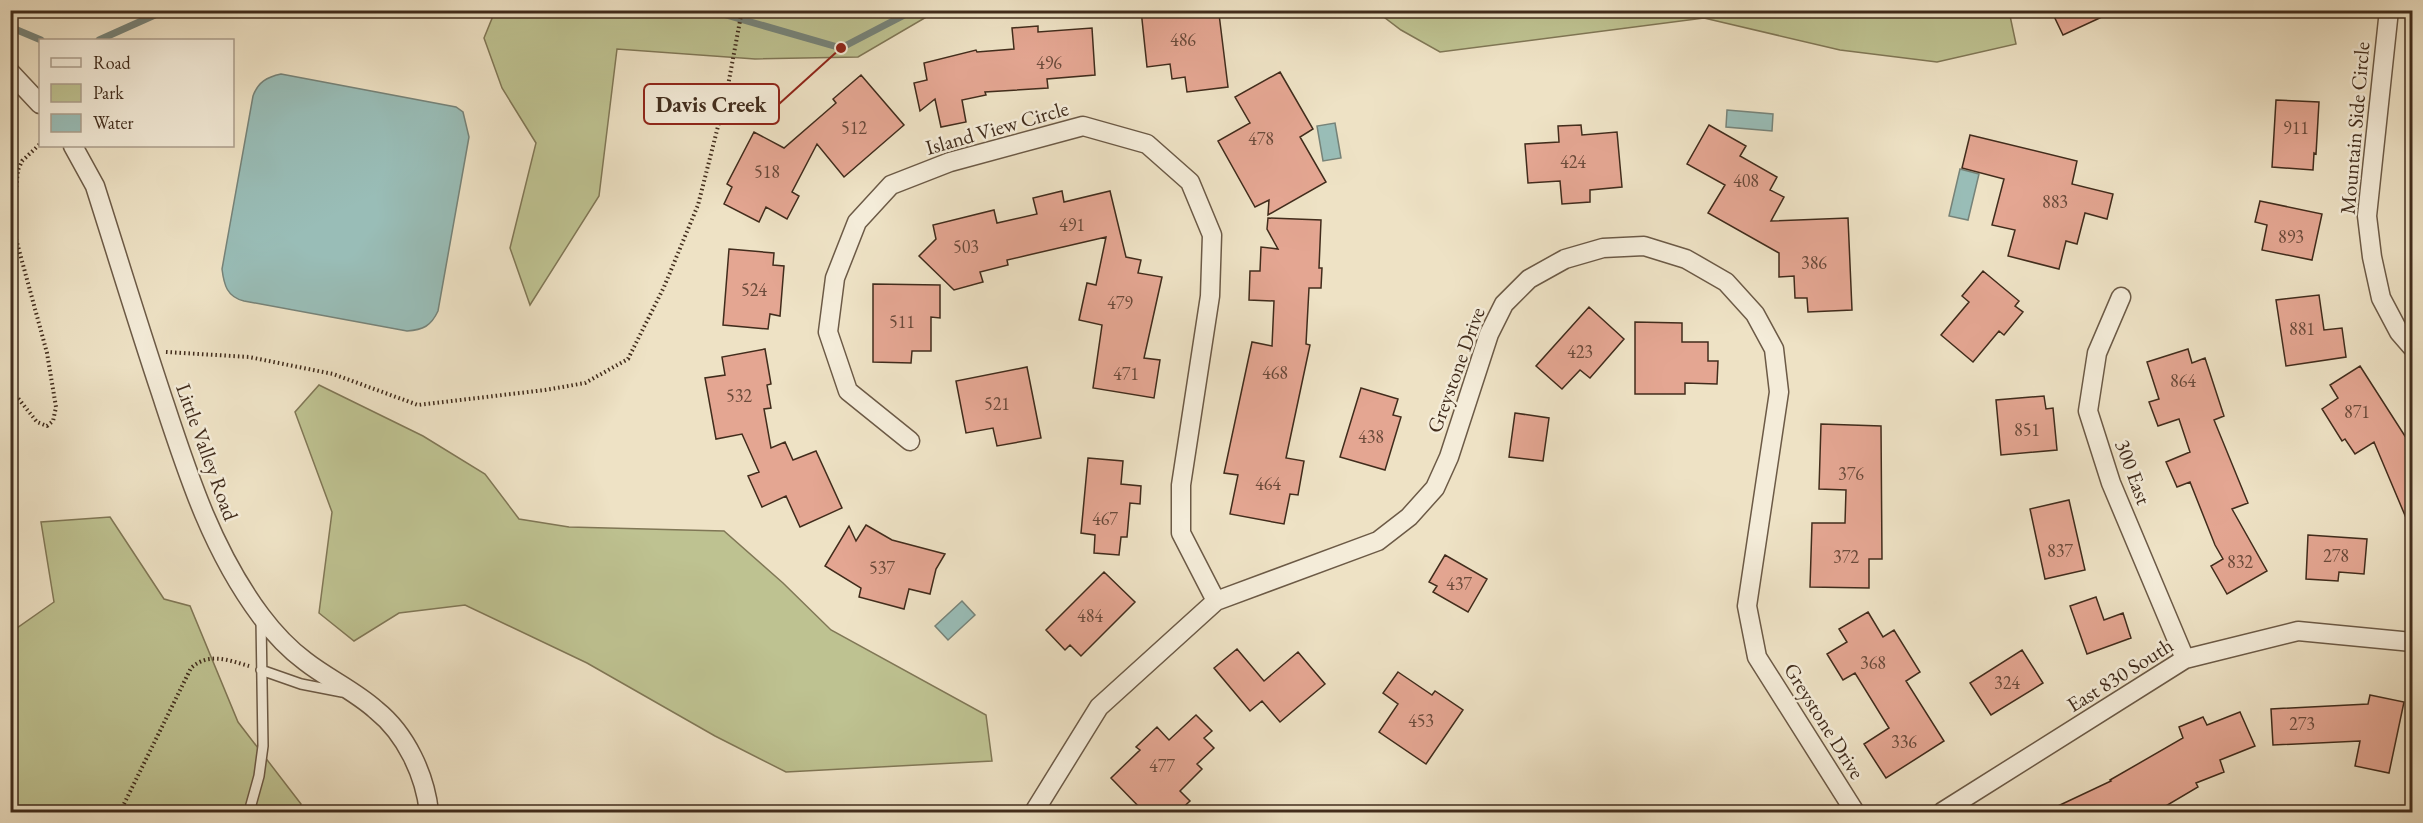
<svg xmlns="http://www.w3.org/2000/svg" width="2423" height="823" viewBox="0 0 2423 823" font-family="'EB Garamond',serif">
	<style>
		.green { fill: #bec291; stroke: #807756; stroke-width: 1.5 }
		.water { fill: #99bdb7; stroke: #768379; stroke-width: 1.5 }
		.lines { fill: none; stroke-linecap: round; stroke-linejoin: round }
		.stream { stroke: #768379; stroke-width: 7 }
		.building { fill: #e4a692; stroke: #412c1c; stroke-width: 1.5 }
		.service-casing { stroke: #6c5a46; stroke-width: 12 }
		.minor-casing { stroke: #6c5a46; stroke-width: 21 }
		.path { stroke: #412c1c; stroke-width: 4; stroke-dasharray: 1.5 3; stroke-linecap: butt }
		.service { stroke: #f4ecd9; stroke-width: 9 }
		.minor { stroke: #f4ecd9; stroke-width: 18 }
		.labels { text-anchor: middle; stroke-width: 5; stroke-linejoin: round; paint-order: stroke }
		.number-label { font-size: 18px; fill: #6a4a3a }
		.street-label { font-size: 21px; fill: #412c1c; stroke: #f4ecd9 }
		.leader { fill: none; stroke: #8f2418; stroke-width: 2 }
		.callout-dot { fill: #8f2418; stroke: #f4ecd9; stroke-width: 2 }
		.callout { fill: #f4ecd9; stroke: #8f2418; stroke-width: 2 }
		.callout-label { font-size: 22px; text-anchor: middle; font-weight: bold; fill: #412c1c }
	</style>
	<rect width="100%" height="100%" fill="#eee2c5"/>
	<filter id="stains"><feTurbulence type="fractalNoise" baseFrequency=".00333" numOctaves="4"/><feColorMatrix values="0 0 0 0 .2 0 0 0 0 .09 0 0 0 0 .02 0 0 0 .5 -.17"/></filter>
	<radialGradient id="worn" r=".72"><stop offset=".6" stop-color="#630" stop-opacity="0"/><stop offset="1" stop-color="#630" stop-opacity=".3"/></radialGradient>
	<path class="green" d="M495,11V10L960,11L928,16L858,57L755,59L617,49L599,196L530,305L510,248L536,143L502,88L484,38Z
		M1376,11H2009L2016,44L1937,62L1840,50L1704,18L1440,52L1401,30Z
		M319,385L423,436L485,474L519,519L569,527L724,531L783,583L831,630L986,715L992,761L786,772L715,736L587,663L465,605L399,613L354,641L319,613L332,512L295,412Z
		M110,517L164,599L190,606L238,722L301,804L299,812H11L10,633L54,602L41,522Z"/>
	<path class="water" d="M281,74L456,107L463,112L469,137L438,311C431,326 423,330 407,331L244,301C227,297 224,285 222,269L253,96C258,82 267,77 281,74Z
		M1727,110L1773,114L1772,131L1726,127Z
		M1335,123L1341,158L1323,161L1317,126Z
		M1960,169L1979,174L1968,220L1949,216Z
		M962,601L975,615L948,640L935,626Z"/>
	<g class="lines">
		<path class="stream" d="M709,10L841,48L914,10
			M10,27L41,40
			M99,40L166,10"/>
	</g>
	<path class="building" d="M1141,10H1205V15L1219,14L1228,87L1187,92L1185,77L1172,79L1170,64L1147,67Z
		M2051,10H2117L2063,35Z
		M1038,26V32L1092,28L1095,75L1047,79L1048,88L985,92L986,95L962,100L966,122L941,127L935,99L920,111L914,83L927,80L924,63L976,50L977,52L1014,49L1012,28Z
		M1280,72L1313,129L1300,137L1326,182L1268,215L1269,200L1255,207L1218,141L1250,123L1235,97Z
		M861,75L904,125L844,177L817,144L792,192L799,196L787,219L766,207L759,222L724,204L732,187L727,184L754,132L784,148L836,103L833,99Z
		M2276,100L2319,102L2316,154L2314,153L2313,170L2272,167Z
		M1581,125L1582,135L1617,132L1622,187L1590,190V202L1562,204L1560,181L1528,183L1525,144L1559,142L1558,126Z
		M1709,125L1746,146L1740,156L1777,177L1770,190L1784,197L1771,221L1848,218L1852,310L1808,312L1807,298H1795L1794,276L1779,277V253L1708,213L1725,185L1687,164Z
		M1970,135L2077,161L2072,184L2113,194L2107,219L2085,213L2077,244L2066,241L2059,269L2008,256L2015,230L1992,225L2004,179L1962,168Z
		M1062,191L1064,202L1110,191L1126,257L1141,260L1138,273L1162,277L1144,358L1160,360L1154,398L1093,388L1102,325L1079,320L1087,283L1096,285L1106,237L1007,260L1008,265L980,272L983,282L954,290L919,256L936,239L933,225L994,210L997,223L1037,214L1033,198Z
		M2260,201L2322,214L2312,260L2262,250L2267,225L2255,222Z
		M1268,218L1321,220L1319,268H1322L1321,288H1309L1306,344L1310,345L1286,458L1304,461L1298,495L1290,494L1284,524L1230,514L1238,475L1224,473L1252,342L1272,346L1274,301L1249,300L1250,271H1260L1261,247L1278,249L1267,229Z
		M729,249L774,253L773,265L784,266L780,316L770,314L768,329L723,325Z
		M1983,271L2019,301L2015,306L2023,312L2004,335L1999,331L1973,362L1941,335L1969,302L1962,296Z
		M873,284L940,285V318L931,317V351H912L911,363L873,362Z
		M2319,295L2324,330L2342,328L2346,357L2286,366L2276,300Z
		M1589,307L1624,339L1590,378L1580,370L1562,389L1536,366Z
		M1635,322L1682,323V342H1708V361H1718L1717,384L1685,383V394H1635Z
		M765,349L771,384L767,385L771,408L764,409L771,448L785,442L793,460L816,451L842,508L800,527L786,496L762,507L748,476L759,472L742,434L716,439L705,378L725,375L722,357Z
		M2188,349L2192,363L2205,358L2224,416L2214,420L2248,503L2232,509L2267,571L2227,594L2211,566L2223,559L2215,545L2190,482L2177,487L2166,462L2190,452L2179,419L2158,426L2149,402L2159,399L2147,362Z
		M2360,366L2412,447V532L2374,442L2355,454L2345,439L2342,441L2322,409L2338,398L2330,385Z
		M1027,367L1041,438L997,446L993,428L966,433L956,381Z
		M1361,388L1398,399L1393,415L1401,417L1385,470L1340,457Z
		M2044,396L2046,409L2053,408L2057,450L2001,455L1996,400Z
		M1515,413L1549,418L1543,461L1509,457Z
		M1821,424L1881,426L1882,559H1869V588L1810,587L1812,523H1845L1846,490L1819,489Z
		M1088,458L1123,461L1121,484L1141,486L1140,504L1130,503L1127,537H1121L1119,555L1094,553L1095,535L1081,533Z
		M2069,500L2085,570L2045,579L2030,509Z
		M866,525L892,540L945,554L936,569L930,594L909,589L904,609L859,597L861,588L825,566L849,526L856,541Z
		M2308,535L2367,539L2364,574L2339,572L2338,581L2306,579Z
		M1445,555L1487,579L1468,612L1433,592L1437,586L1429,582Z
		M1104,572L1135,602L1081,656L1070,645L1065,650L1046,630Z
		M2096,597L2104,620L2123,613L2131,638L2087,654L2070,606Z
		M1868,612L1883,637L1894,630L1920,672L1906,681L1944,741L1886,778L1864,744L1889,728L1855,673L1843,680L1827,654L1847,642L1839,629Z
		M1237,649L1264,681L1298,652L1325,684L1280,722L1262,701L1250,711L1214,668Z
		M2022,650L2043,683L1991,715L1970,683Z
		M1398,672L1432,695L1435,691L1463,710L1426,764L1379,732L1398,704L1383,693Z
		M2370,695L2404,702L2389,773L2355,766L2360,741L2273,745L2271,709L2368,704Z
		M2240,712L2255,746L2220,760L2224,772L2196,783L2198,787L2154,813H2043L2111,781L2110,780L2183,738L2179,727L2203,717L2207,725Z
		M1196,715L1212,731L1204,738L1214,748L1197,764L1202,769L1180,791L1190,801L1177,813H1145L1111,778L1140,750L1136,747L1157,727L1169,740Z"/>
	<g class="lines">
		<g class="service-casing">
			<path id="service" d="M261,670L301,684L342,692
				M249,812L259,776L263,746L261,619"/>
		</g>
		<g class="minor-casing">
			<path id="minor" d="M2389,10L2367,216L2372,257L2381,298L2399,332L2412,347
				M10,72L40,104
				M73,146L95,186C117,255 138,324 161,393C187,472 211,549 261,616C273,632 289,649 305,661C328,679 355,691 376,710C406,734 425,775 429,812
				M2121,297L2097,353L2088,411L2111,483L2185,659
				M910,441L848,391L828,332L835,278L857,222L891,185L950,162L1083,126L1147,144L1190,182L1212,235L1210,296L1181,485V533L1216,601
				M1034,812L1099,707L1216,601L1378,541L1409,517L1435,488L1449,457L1489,334L1504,304L1529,279L1565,259L1603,248L1644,246L1686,259L1726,282L1755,314L1774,349L1779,392L1747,606L1757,657L1855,812
				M1942,812L2185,659L2298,631L2412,642"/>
		</g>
		<path class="path" d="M166,352L249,357L333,374L418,405L545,390L585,383L628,359L664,287L698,205L727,91L742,10
			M10,388L37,422L47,426L53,421L56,407L47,353L16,239L13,217L18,170L22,161L40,144
			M120,812L191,668C209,652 228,660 249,666"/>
		<use href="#service" class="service"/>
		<use href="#minor" class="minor"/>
	</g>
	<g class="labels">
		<g class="number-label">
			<text x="1183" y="46">486</text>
			<text x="1049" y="69">496</text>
			<text x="854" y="134">512</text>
			<text x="2296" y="134">911</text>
			<text x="1261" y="145">478</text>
			<text x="1573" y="168">424</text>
			<text x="767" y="178">518</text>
			<text x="1746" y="187">408</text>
			<text x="2055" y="208">883</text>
			<text x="1072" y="231">491</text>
			<text x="2291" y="243">893</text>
			<text x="966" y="253">503</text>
			<text x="1814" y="269">386</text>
			<text x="754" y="296">524</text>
			<text x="1120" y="309">479</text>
			<text x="902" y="328">511</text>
			<text x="2302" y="335">881</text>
			<text x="1580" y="358">423</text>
			<text x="1275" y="379">468</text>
			<text x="1126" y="380">471</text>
			<text x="2183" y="387">864</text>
			<text x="739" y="402">532</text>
			<text x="997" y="410">521</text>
			<text x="2357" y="418">871</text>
			<text x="2027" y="436">851</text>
			<text x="1371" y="443">438</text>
			<text x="1851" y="480">376</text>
			<text x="1268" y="490">464</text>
			<text x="1105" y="525">467</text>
			<text x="2060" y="557">837</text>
			<text x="2336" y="562">278</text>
			<text x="1846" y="563">372</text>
			<text x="2240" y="568">832</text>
			<text x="882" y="574">537</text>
			<text x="1459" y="590">437</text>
			<text x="1090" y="622">484</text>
			<text x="1873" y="669">368</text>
			<text x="2007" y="689">324</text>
			<text x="1421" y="727">453</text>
			<text x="2302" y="730">273</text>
			<text x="1904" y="748">336</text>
			<text x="1162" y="772">477</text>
		</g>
		<g class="street-label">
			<text transform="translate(997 128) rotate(-16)" y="7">Island View Circle</text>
			<text transform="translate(2355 128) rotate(-85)" y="7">Mountain Side Circle</text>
			<text transform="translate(1456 370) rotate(-70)" y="7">Greystone Drive</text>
			<text transform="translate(207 452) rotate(70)" y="7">Little Valley Road</text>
			<text transform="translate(2133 472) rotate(70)" y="7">300 East</text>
			<text transform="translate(2120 675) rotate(-32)" y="7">East 830 South</text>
			<text transform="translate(1824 721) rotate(58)" y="7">Greystone Drive</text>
		</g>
	</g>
	<path class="leader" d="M841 48L779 104"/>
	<circle class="callout-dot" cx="841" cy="48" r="6"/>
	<rect class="callout" x="644" y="84" width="135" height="40" rx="6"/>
	<g class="callout-label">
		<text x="711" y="112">Davis Creek</text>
	</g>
	<rect width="2423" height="823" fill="none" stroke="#eee2c5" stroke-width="36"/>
	<rect x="12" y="12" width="2399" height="799" fill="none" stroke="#412c1c" stroke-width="3"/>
	<rect x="18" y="18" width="2387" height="787" fill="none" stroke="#412c1c" stroke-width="1.5"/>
	<rect x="39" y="39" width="195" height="108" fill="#f4ecd9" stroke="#ac9f8d" stroke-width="1.5"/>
	<rect x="51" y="58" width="30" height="9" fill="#f4ecd9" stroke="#ac9f8d" stroke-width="1.5"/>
	<text x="93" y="69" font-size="18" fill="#412c1c">Road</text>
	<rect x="51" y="84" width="30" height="18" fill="#bec291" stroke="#ac9f8d" stroke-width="1.5"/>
	<text x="93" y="99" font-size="18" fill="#412c1c">Park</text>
	<rect x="51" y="114" width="30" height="18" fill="#99bdb7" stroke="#ac9f8d" stroke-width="1.5"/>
	<text x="93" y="129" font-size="18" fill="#412c1c">Water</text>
	<rect width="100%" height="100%" filter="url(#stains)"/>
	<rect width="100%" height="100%" fill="url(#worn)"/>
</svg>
